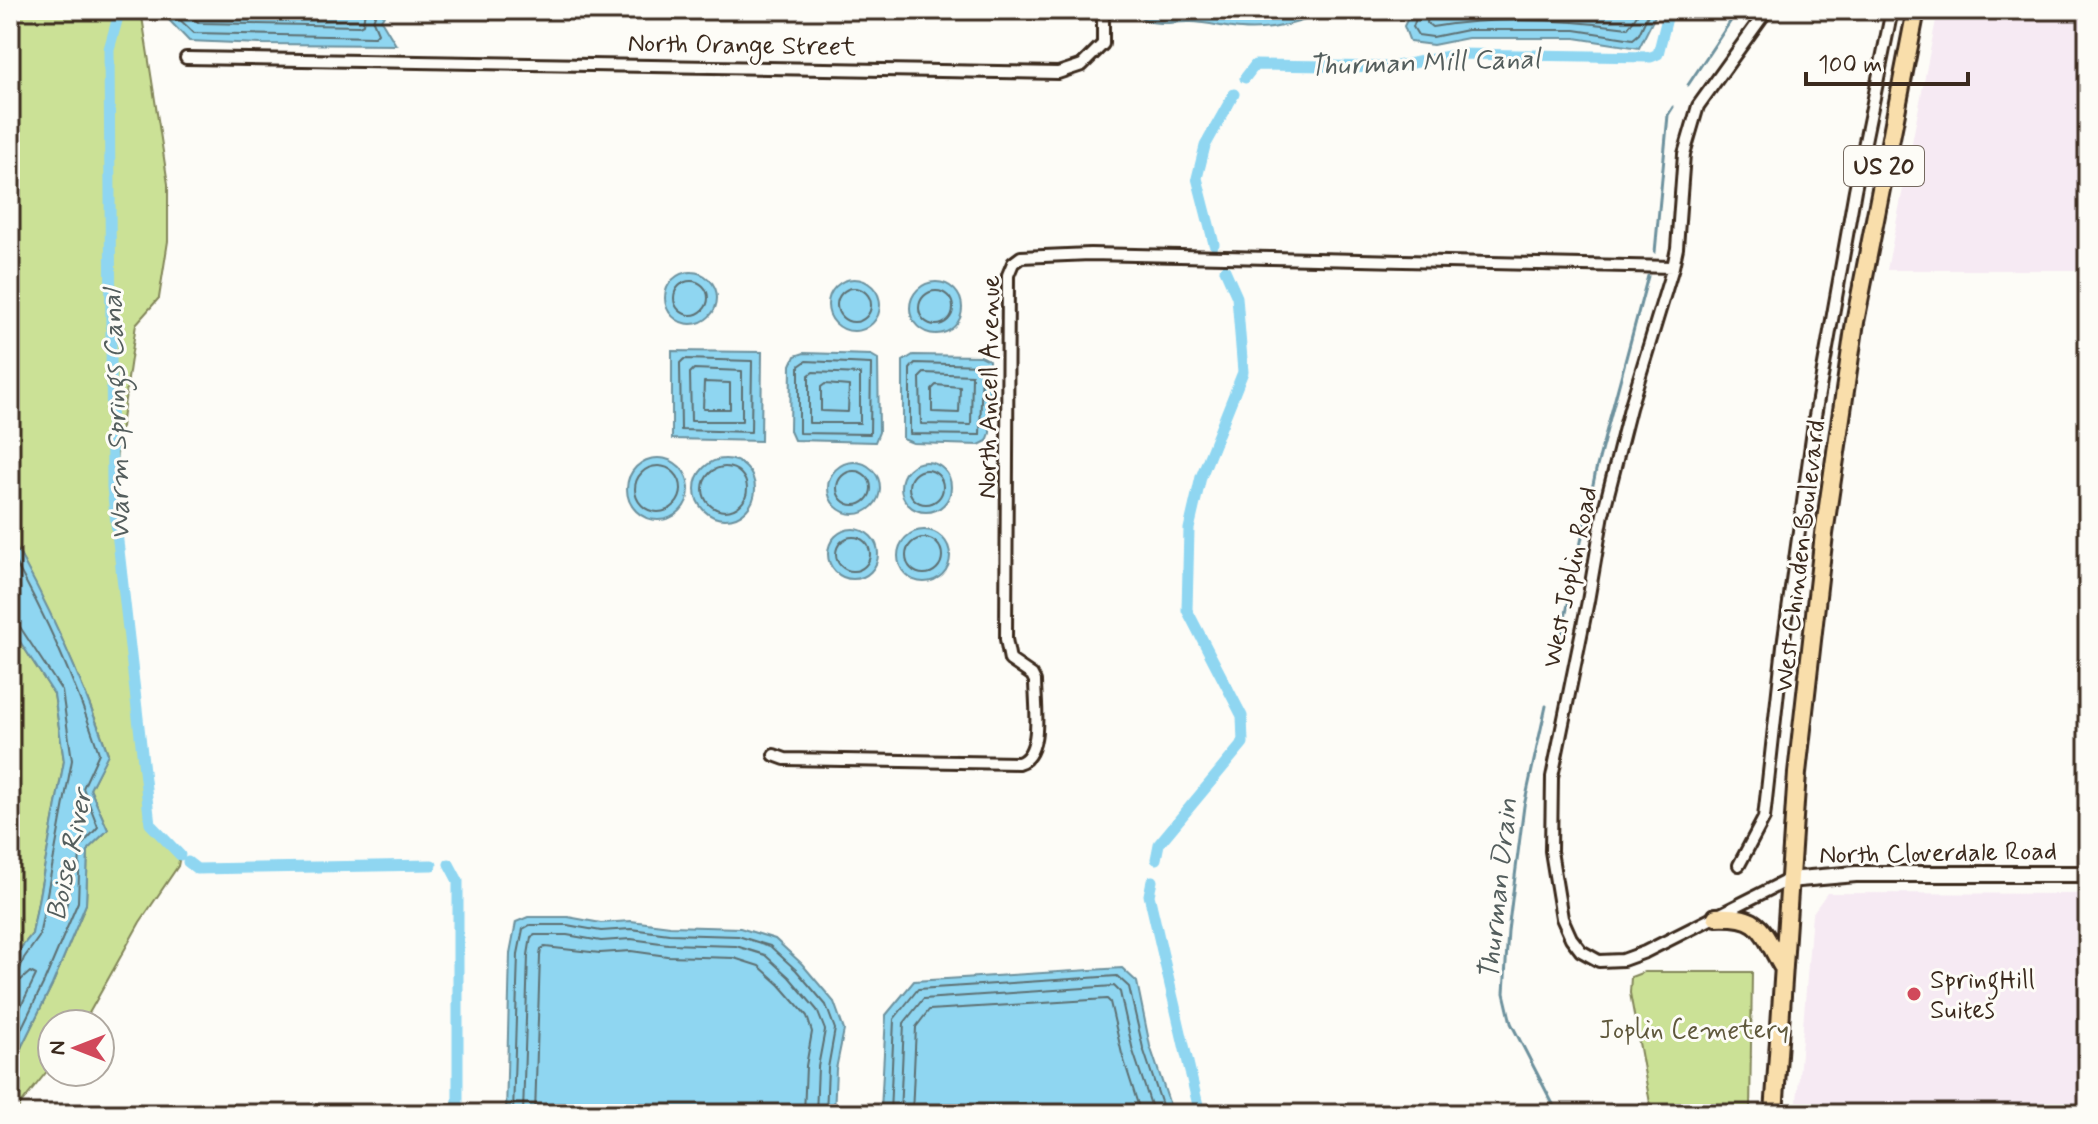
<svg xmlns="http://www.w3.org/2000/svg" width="2098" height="1124" viewBox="0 0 2098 1124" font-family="Mynerve,sans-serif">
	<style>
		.built { fill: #f6eaf3 }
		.green { fill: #cbe196; stroke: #83865a; stroke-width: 2 }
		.water { fill: #8fd6f1; stroke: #6d919d; stroke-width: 2 }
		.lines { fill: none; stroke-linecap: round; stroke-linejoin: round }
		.shore { stroke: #5d6f72; stroke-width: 2 }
		.stream { stroke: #6d919d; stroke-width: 3 }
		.canal { stroke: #8fd6f1; stroke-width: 11 }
		.street-casing { stroke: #3b2a1e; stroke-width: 16 }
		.secondary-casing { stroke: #3b2a1e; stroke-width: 20 }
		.primary-casing { stroke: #3b2a1e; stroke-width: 22 }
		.street { stroke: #fdfcf7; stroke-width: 10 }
		.secondary { stroke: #fdfcf7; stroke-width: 14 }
		.primary { stroke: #f9deab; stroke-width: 16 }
		.poi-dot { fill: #d1495b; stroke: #fdfcf7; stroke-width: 3 }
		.labels { text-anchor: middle; stroke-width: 6; stroke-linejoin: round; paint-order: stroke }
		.shield { fill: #fdfcf7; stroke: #75695f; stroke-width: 2 }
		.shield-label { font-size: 24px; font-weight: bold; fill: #3b2a1e }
		.street-label { font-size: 26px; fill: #3b2a1e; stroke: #fdfcf7 }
		.poi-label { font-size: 26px; fill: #3b2a1e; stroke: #fdfcf7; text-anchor: start }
		.park-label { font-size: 26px; fill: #5f583c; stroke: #fdfcf7 }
		.water-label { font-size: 28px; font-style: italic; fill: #545e5d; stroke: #fdfcf7 }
	</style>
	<rect width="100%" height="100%" fill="#fdfcf7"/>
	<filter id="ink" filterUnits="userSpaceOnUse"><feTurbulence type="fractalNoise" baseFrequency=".0125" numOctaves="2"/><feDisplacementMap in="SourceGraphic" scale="16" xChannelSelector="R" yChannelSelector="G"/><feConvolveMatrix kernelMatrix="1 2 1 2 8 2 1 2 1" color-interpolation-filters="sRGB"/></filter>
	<g filter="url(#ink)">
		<path class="built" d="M1938,10H2088V270H1887Z
			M1827,893L2088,894V1114H1796L1812,914Z"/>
		<path class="green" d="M10,10H141L168,184V241L159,298L136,324L112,488L150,823L180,855L178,866L140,922L83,1024H52V1065L13,1114H10V1070L52,985L86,904L88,849L108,830L90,789L108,753C81,678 49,606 10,537Z
			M10,626L54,694L64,761L32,934L16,954L10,978Z
			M1644,972H1752L1750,1114H1652L1630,993L1631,977Z"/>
		<path class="water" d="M167,10H387L381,20L396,45L260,44L189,41L168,19Z
			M1133,10H1333C1305,21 1272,32 1241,29C1225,28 1208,22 1191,22C1170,21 1149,30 1133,10Z
			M1412,10H1658L1639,48L1575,38H1468L1433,45L1410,42L1404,26Z
			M665 298a26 26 0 1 1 52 0a26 26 0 1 1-52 0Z
			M828 305a26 26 0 1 1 52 0a26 26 0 1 1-52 0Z
			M910 308a26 26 0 1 1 52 0a26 26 0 1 1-52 0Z
			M672,351L762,352L761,441L672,439Z
			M804,353L871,355L878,359L879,432L875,442L794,440L790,431L791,365L795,356Z
			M913,355L981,356L989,360L990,433L987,441L979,445L913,443L903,439V361Z
			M627 489a31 31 0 1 1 62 0a31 31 0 1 1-62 0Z
			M695 489a30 30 0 1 1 60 0a30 30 0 1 1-60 0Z
			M901 487a25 25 0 1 1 50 0a25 25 0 1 1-50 0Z
			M828 488a26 26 0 1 1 52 0a26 26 0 1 1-52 0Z
			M828 554a25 25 0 1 1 50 0a25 25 0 1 1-50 0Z
			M898 556a26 26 0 1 1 52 0a26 26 0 1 1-52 0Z
			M10,537C50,606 81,678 108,754L90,789L108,830L88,849L86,904L52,985L10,1070V978L16,954L32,934L64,761L54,694L10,626Z
			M528,917H568L601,923L631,921L670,926L740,928L775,939L802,964L834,1002L844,1030L836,1069L834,1114L759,1112L754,1114H506L510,953L516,922Z
			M1122,968L1137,982L1150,1046L1173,1114H884L881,1110L886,1015L914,981Z"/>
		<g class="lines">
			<path class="shore" d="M175,10L176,16L194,33L374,37L378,33L373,21L377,10
				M185,10L199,23L359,26L363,24L365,10
				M201,10L260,14H348L352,10
				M1144,10L1163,17L1191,14L1245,22L1299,15L1311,10
				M1419,10L1413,27L1418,35L1433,37L1467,30H1575L1633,39L1639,34L1650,10
				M1429,10L1427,23L1432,27C1497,16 1563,19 1628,28L1640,10
				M674 298a17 17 0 1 1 34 0a17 17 0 1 1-34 0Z
				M837 305a17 17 0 1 1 34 0a17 17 0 1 1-34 0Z
				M919 308a17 17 0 1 1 34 0a17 17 0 1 1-34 0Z
				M684,359L752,361L751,432L681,430L680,363Z
				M806,361L871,364L870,434L799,433V366Z
				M915,363L982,365L980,435L910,434V369Z
				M694,369L742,371V421H691L690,373Z
				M813,372L860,374V423H809V375Z
				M924,373L972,375L971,425L921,424L920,377Z
				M704,382L730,383V409H703Z
				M825,384L849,386L848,412L821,411V387Z
				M936,385L960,387L959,413L932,412V389Z
				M635 489a23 23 0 1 1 46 0a23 23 0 1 1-46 0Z
				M703 489a22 22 0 1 1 44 0a22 22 0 1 1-44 0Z
				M909 487a17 17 0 1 1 34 0a17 17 0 1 1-34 0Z
				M837 488a17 17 0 1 1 34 0a17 17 0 1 1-34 0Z
				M836 554a17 17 0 1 1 34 0a17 17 0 1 1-34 0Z
				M906 556a18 18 0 1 1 36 0a18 18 0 1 1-36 0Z
				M10,553C46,616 76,683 99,753L83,788L98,827L80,847L78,902L44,982L10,1052
				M10,623L20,627L62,691L72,760L39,937L24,958L20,969L10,972
				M63,873L69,876C69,891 70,908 58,917L54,913Z
				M10,982L21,980L30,972L36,975L10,1029
				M513,1114L518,954L523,929L530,925H567L601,931L631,929L669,934L738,936L770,946L796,970L826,1005L835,1029L828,1068L826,1114
				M523,1114L528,955L531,937L535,935H567L601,941L631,939L668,944L736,946L765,955L789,977L817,1010L825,1030L818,1067L816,1114
				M535,1114L540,956L541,949L545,947L600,953L631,951L667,956L734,958L759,966L780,985L807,1016L812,1032L806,1066L804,1114
				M890,1114L894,1019L918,989L1117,976L1129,987L1143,1048L1165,1114
				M900,1114L904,1023L923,999L1114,986L1120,992L1133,1051L1154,1114
				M912,1114L916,1027L929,1010L1107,999L1110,1002L1122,1054L1141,1114"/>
			<path class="stream" d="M1688,85L1738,10
				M1655,252L1668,115L1673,107
				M1556,661L1596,470L1648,276
				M1546,706L1524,806L1508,931L1504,993L1511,1023L1558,1114"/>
			<path class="canal" d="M120,10L109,49L112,488L150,824L180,855
				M1245,78L1255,65L1392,67L1459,54L1651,57L1658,54L1669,10
				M1214,244L1197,178L1205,146L1234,94
				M1156,859L1159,844L1243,743L1242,716L1187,610L1189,529L1201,477L1243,372L1237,297L1225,270
				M188,862L197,869L432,865
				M449,864L458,881V1114
				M1152,881L1149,895L1200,1114"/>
			<g class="street-casing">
				<path id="street" d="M1767,10L1698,106L1684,154L1677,248L1673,267L1630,408L1603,514L1588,601L1552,777L1551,851L1562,918L1571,938L1581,951L1599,961L1623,960L1645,952L1788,880
					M186,58L1058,73L1082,65L1103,44V10
					M774,755L785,759L1018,763C1044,756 1035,704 1035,681L1032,675L1010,660L1006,639L1008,275L1013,263L1021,257L1090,254L1673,267
					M1739,865L1764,818L1783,646L1815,416L1855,190L1892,10"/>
			</g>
			<g class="secondary-casing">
				<path id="secondary" d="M1788,880L1856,874H2088"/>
			</g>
			<g class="primary-casing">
				<path id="primary" d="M1716,917C1762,915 1761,930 1782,966
					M1774,1114L1797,773L1824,534L1855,322L1916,10"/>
			</g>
			<use href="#street" class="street"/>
			<use href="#secondary" class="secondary"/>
			<use href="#primary" class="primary"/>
		</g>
	</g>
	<circle class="poi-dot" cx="1914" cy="994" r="8"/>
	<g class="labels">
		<rect class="shield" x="1844" y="146" width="80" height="40" rx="6"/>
		<g class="shield-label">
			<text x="1884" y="174">US 20</text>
		</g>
		<g class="street-label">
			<text transform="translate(742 44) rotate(1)" y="9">North Orange Street</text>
			<text transform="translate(988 387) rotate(-89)" y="9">North Ancell Avenue</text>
			<text transform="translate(1799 556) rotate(-83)" y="9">West Chinden Boulevard</text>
			<text transform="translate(1569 577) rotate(-78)" y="9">West Joplin Road</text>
			<text transform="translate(1938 852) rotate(-1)" y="9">North Cloverdale Road</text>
		</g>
		<g class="poi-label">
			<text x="1930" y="988">SpringHill<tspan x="1930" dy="30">Suites</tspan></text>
		</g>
		<g class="park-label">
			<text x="1694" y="1038">Joplin Cemetery</text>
		</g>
		<g class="water-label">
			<text transform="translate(1424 61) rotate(-2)" y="10">Thurman Mill Canal</text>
			<text transform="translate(115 415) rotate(-92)" y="10">Warm Springs Canal</text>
			<text transform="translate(68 855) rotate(-78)" y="10">Boise River</text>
			<text transform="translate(1497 889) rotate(-84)" y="10">Thurman Drain</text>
		</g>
	</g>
	<rect width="2098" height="1124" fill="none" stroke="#fdfcf7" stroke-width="40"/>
	<rect x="20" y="20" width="2058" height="1084" fill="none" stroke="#3b2a1e" stroke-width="3" filter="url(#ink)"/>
	<g transform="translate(76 1048) rotate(270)"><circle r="38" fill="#fdfcf7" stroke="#afa8a0" stroke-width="2"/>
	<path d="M0-6L14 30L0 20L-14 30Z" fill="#d1495b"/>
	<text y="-12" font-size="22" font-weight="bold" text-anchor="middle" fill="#3b2a1e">N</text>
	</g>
	<path d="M1806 72v12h162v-12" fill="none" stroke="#3b2a1e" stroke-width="4"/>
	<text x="1818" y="72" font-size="24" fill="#3b2a1e" stroke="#fdfcf7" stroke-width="6" paint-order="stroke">100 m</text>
</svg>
